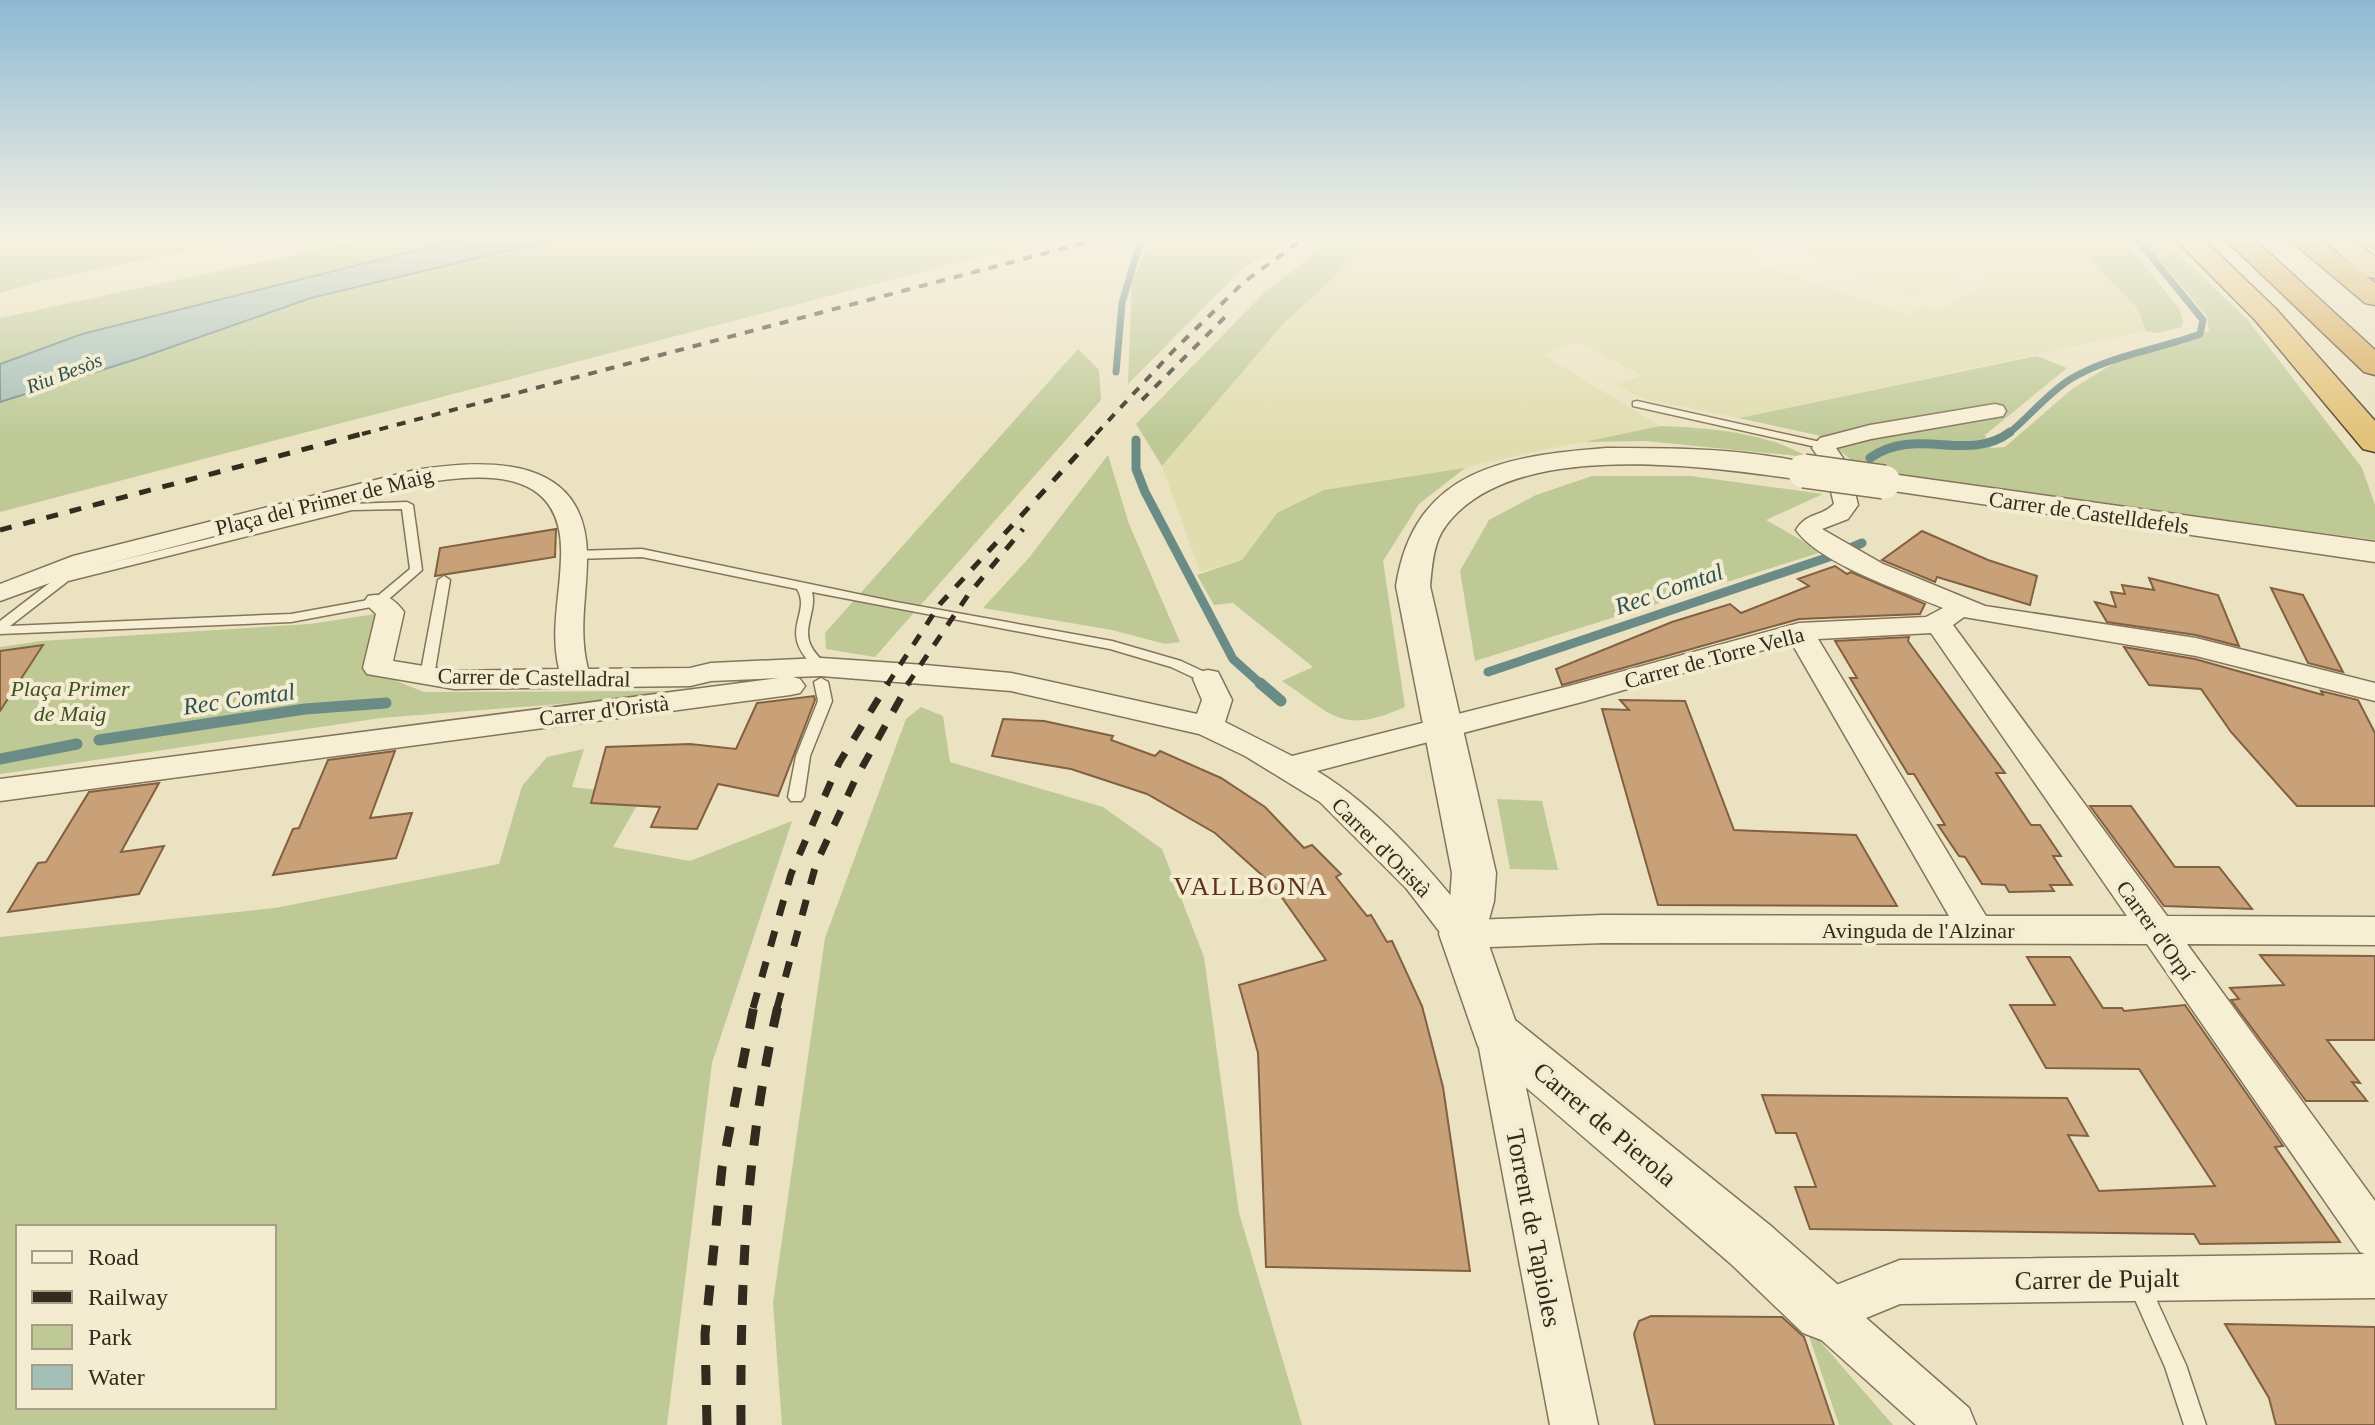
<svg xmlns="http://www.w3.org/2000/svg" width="2375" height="1425" viewBox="0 0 2375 1425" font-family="'Times New Roman',serif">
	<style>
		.farmland { fill: #e0ddaf; fill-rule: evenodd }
		.green { fill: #bec996; fill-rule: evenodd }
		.water { fill: #a4beb8; stroke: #6b8b86; stroke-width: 2 }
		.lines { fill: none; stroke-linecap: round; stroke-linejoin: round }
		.stream-far2 { stroke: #6b8b86; stroke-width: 7 }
		.stream-far1 { stroke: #6b8b86; stroke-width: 9 }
		.stream { stroke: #6b8b86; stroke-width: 11 }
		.building { fill: #c8a179; stroke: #826041; stroke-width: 2 }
		.service-casing { stroke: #84745a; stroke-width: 3 }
		.minor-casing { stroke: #84745a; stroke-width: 3 }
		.tertiary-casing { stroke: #84745a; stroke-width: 3 }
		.trunk-casing { stroke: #52422e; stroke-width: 3 }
		.motorway-casing { stroke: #52422e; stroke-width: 3 }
		.service { fill: #f7efd4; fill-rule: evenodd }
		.minor { fill: #f7efd4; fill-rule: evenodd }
		.tertiary { fill: #f7efd4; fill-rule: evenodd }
		.trunk { fill: #e2c278; fill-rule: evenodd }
		.motorway { fill: #d7a956; fill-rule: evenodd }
		.rail-far3 { stroke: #342a1d; stroke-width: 4; stroke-dasharray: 9 9; stroke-linecap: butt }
		.rail-far2 { stroke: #342a1d; stroke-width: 5; stroke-dasharray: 12 12; stroke-linecap: butt }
		.rail-far1 { stroke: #342a1d; stroke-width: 7; stroke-dasharray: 16 16; stroke-linecap: butt }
		.rail { stroke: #342a1d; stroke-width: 9; stroke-dasharray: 20 20; stroke-linecap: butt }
		.tertiary-bridge-casing { stroke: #84745a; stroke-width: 36; stroke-linecap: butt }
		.tertiary-bridge { stroke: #f7efd4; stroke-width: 33 }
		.labels { text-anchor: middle; stroke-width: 8; stroke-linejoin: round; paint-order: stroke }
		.far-water-label { font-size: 20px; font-style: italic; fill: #2d5253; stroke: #f3ecd0 }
		.street-label { font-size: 22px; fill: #342a1d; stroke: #f3ecd0 }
		.park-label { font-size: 22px; font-style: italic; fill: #415025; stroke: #f3ecd0 }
		.water-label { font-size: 24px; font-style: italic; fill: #2d5253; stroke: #f3ecd0 }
		.quarter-label { font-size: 26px; letter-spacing: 2px; fill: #5f321f; stroke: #f3ecd0 }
		.near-street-label { font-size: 26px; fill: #342a1d; stroke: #f3ecd0 }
	</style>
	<rect width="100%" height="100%" fill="#ebe2c1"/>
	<path class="farmland" d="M1380,239H2071L2138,309L2146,331L1739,418L1644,399L1616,385L1642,375L1576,341L1543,355L1660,426L1510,457L1277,513L1242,560L1200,572L1162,466L1285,322L1365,249ZM1761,242L1798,251L1916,296L1988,263L1983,286L1938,311L1920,305L1908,314L1756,264Z"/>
	<path class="green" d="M19,239H242L38,282L0,293V242Z
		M368,239H462L82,334L0,364V318Z
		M556,239H1048L0,512V402L140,358L311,298Z
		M1152,239H1290L1243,268L1128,384L1132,281Z
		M1333,239H1380L1365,249L1285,322L1162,466L1136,424L1265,292Z
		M2071,239H2123L2179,308L2183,321L2181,327L2158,333L2146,331L2138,309Z
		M2142,239H2162L2247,319L2362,468L2375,505V540L1865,471L1821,436L1739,418L2037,356L2067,368L1985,435L1991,448L2005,447L2072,389L2119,360L2209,331L2207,316Z
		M1078,349L1099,370L1101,400L875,657L826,649L825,633Z
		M1660,426C1710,428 1765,432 1808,457L1645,441L1584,442Z
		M1108,455L1129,524L1180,642L1165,644L1112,630L983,608L1028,559Z
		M1465,468L1419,504L1383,561L1405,707C1341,735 1335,716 1282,681L1313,667L1233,603L1214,605L1197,575L1242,560L1277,513L1324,490Z
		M1592,476H1691L1823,494L1766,520L1822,552L1475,661L1460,571L1489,520L1536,495Z
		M382,613L374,665L394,680L424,692L664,691L661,696L381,718L0,774V647L41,641L310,624Z
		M921,707L943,716L950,762L1103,807L1162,849L1204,957L1239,1213L1302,1425H782L773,1303L825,938L906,719Z
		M584,749L572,787L643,795L613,847L690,861L792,821L712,1063L667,1425H0V937L275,908L499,864L522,786L547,757ZM18,1227H274V1407H18Z
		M1497,799L1542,801L1558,870L1510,869Z
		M1805,1324L1893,1425H1839Z"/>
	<path class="water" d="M462,239H556L311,298L140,358L0,402V364L82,334Z"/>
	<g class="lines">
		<path class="stream-far2" d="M1116,372L1122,303L1141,239
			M2008,434C2029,417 2046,395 2069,380C2108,356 2157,350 2200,334L2203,320L2137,239"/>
		<path class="stream-far1" d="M1136,440V469L1145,492L1233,659L1262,685
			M1870,458C1916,425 1968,464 2010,432
			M1488,672L1829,557L1862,543"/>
		<path class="stream" d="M1260,683L1281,701
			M99,740L305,709L386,703
			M0,759L77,744"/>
	</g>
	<path class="building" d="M556,529L555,557L435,576L440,548Z
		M1922,531L1988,560L2037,576L2030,605L1937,577L1935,582L1882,560Z
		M1835,566L1847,574L1851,572L1925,604L1920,614L1799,619L1562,685L1556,669L1672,622L1730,604L1741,613L1809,586L1798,579Z
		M2149,578L2218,595L2239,646L2196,635L2107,622L2095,602L2116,607L2111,592L2125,594L2122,585L2154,590Z
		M2271,588L2303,595L2343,672L2308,663Z
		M1909,637L1908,641L2005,773H1996L2031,825H2040L2061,856H2053L2072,885H2050L2054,891L2009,892L2005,885L1982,884L1965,857L1959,856L1938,825H1945L1914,774H1908L1850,678H1857L1835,641Z
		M43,645L0,711V651Z
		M2124,647L2195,659L2323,695L2321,691L2358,700L2375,733V806H2297L2231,732L2201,689L2149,685Z
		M814,696L815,700L778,796L718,784L697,829L651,827L660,807L591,803L606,747L690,744L736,749L757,703Z
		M1620,700L1685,701L1734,830L1856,835L1897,906L1658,905L1602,709L1629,710Z
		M1003,719L1044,721L1113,736L1111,740L1155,756L1160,751L1221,778L1265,807L1304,848L1312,845L1341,874L1336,877L1367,916L1371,915L1387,942L1392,941L1422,1006L1443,1087L1470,1271L1266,1267L1258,1053L1239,985L1326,960L1273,885L1215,833L1147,794L1071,769L992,756Z
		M395,751L370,818L412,813L396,858L273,875L293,829L299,828L328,760Z
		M159,783L121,852L164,846L139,894L8,912L38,863L46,862L89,792Z
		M2090,806H2131L2175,867H2219L2252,909L2164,906Z
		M2260,955L2375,956V1040H2327L2360,1083L2352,1082L2367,1101H2306L2231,1000L2239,999L2230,988L2284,985Z
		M2027,957H2070L2103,1008H2122L2124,1011L2185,1005L2283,1146L2275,1147L2340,1242L2200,1244L2194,1234L1810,1229L1795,1187H1816L1796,1133H1776L1762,1095L2067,1098L2088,1136L2068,1135L2099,1191L2215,1186L2139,1069L2046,1068L2010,1005H2055Z
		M1651,1316L1782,1317L1804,1337L1834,1425H1655L1634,1334L1639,1321Z
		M2225,1324L2375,1327V1425H2276L2269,1398Z"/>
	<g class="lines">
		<g class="service-casing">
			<path id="service" d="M1637,401L1825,443L1830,446L1825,449L1633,406V402Z
				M407,502L413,505L422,570L382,605L291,622L0,634V621L60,575L352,504ZM402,509L410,569L374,599L291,614L10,626L68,581L352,510Z
				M642,549L896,602L1112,641L1181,661L1213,676L1215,679L1213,682H1203L1171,667L1110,649L812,592C817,610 802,628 811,646C815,654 822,660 828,667L821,671C814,668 811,664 806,658C782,628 811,612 797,589L642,557L574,559L568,555L574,551Z
				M444,576L450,580L434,676L427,680L420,676L438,580Z
				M821,678L828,682L832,701L810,756L804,797L801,801H791L788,797L796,756L818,701L814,682Z
				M2139,1274L2146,1277L2186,1365L2206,1425H2184L2165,1367L2128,1284L2132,1277Z"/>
		</g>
		<g class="minor-casing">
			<path id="minor" d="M1995,404L2003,406L2006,411L2003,416L1871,439L1836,448L1849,467L1858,505L1848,519L1822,529L1883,564L1985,606L2196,638L2375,683V701L2196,656L1964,617L1953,625L2167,916L2375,917V945L2187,944L2375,1201V1298L1900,1304L1866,1318L1969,1408L1976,1425H1916L1808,1328L1801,1312L1808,1296L1900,1260L2365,1254L2360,1252L2147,944L1603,943L1462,948L1449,944L1406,888L1320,802L1245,756L1199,734L1011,691L821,676L793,677L800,679L805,686L800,693L790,695L0,801V779L779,678L711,681L690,686L454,689L367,674L363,668L376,614L364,602L368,596C384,592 395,599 404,612L393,661L454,671L559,669C550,631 560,597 561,558C565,465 483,473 416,484L91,568L0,601V584L73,556L415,470C491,458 588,456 587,558C587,596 578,631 588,669L690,668L711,663L821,658L925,665L1011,673L1197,714L1202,700L1193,679L1198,672L1208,670L1218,672L1232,700L1225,722L1292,756L1569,686L1799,623L1926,617L1943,608C1905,592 1820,564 1796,530C1808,511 1820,518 1834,504L1825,467L1812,448L1820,438L1870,425ZM1931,633L2127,916H1986L1818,639ZM1791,642L1949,916L1603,915L1471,920C1427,866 1377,807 1317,771L1582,702Z
				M1495,1016L1509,1021L1514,1032L1598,1425H1550L1476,1032L1481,1021Z"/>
		</g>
		<g class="tertiary-casing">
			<path id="tertiary" d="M1606,448C1675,448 1748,448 1815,465L1819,471L1815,477L1804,480C1708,467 1510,436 1445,527C1433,543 1432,568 1430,586L1496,873L1494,901L1485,934L1515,1020L1771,1226L1845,1291L1853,1312L1845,1333L1824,1341L1803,1333L1731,1264L1478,1046L1439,934L1450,901L1452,873L1396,586C1414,469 1506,456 1606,448Z
				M1884,473L2375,542V562L1873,488L1869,482L1873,476Z"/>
		</g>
		<g class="trunk-casing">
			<path id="trunk" d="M2175,239H2203L2276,309L2375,421V452L2363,449L2256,321Z
				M2323,239H2353L2375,257V278L2365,276Z"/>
		</g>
		<g class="motorway-casing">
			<path id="motorway" d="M2225,239H2254L2375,350V375L2364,372Z
				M2289,239H2319L2375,283V305L2365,303Z
				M2375,239V248L2366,245L2362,240Z"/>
		</g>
		<use href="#service" class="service"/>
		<use href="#minor" class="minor"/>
		<use href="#tertiary" class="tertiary"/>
		<use href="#trunk" class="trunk"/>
		<use href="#motorway" class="motorway"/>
		<path class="rail-far3" d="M1142,400L1227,315
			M362,434L1099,239
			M1096,434L1175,349L1244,282L1303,239"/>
		<path class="rail-far2" d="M0,530L369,432
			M887,685L940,604L1098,432
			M907,685L968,595L1023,529"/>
		<path class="rail-far1" d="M753,1008L791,874L839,763L888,683
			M777,1008L816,864L855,780L909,683"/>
		<path class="rail" d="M707,1425L705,1334L722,1168L754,1006
			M741,1425C740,1285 746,1143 778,1006"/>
		<g class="tertiary-bridge-casing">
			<path id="tertiary-bridge" d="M1804,471L1884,482"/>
		</g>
		<use href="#tertiary-bridge" class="tertiary-bridge"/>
	</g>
	<linearGradient id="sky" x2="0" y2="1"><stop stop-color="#8db8d5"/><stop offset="0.54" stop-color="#f6f2e3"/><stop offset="1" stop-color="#f6f2e3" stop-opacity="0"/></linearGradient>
	<rect width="2375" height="439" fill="url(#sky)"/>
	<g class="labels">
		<g class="far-water-label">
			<text transform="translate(64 373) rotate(-21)" y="7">Riu Besòs</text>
		</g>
		<g class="street-label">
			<text transform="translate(324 501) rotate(-14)" y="8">Plaça del Primer de Maig</text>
			<text transform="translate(2089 512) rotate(8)" y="8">Carrer de Castelldefels</text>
			<text transform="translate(1714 657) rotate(-15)" y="8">Carrer de Torre Vella</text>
			<text transform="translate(534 677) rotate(1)" y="8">Carrer de Castelladral</text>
			<text transform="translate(604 710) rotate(-7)" y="8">Carrer d'Oristà</text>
			<text transform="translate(1382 847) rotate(45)" y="8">Carrer d'Oristà</text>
			<text x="1918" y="938">Avinguda de l'Alzinar</text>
			<text transform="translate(2156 930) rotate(54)" y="8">Carrer d'Orpí</text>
		</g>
		<g class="park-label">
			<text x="70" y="696">Plaça Primer<tspan x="70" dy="25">de Maig</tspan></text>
		</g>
		<g class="water-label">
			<text transform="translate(1669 589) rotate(-19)" y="8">Rec Comtal</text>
			<text transform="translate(239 699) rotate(-8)" y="8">Rec Comtal</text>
		</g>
		<g class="quarter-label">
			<text x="1251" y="895">VALLBONA</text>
		</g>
		<g class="near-street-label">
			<text transform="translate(1605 1124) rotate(40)" y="9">Carrer de Pierola</text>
			<text transform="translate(1534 1228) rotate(79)" y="9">Torrent de Tapioles</text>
			<text transform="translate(2097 1279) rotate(-1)" y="9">Carrer de Pujalt</text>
		</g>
	</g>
	<rect x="16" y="1225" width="260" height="184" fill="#f3ecd0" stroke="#a79e88" stroke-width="2"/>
	<rect x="32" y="1251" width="40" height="12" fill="#f7efd4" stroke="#a79e88" stroke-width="2"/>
	<text x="88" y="1265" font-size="24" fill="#342a1d">Road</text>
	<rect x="32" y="1291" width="40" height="12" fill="#342a1d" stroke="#a79e88" stroke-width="2"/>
	<text x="88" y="1305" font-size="24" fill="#342a1d">Railway</text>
	<rect x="32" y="1325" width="40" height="24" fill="#bec996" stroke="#a79e88" stroke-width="2"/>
	<text x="88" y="1345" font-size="24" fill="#342a1d">Park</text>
	<rect x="32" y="1365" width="40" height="24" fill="#a4beb8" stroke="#a79e88" stroke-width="2"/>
	<text x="88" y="1385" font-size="24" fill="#342a1d">Water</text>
</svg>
